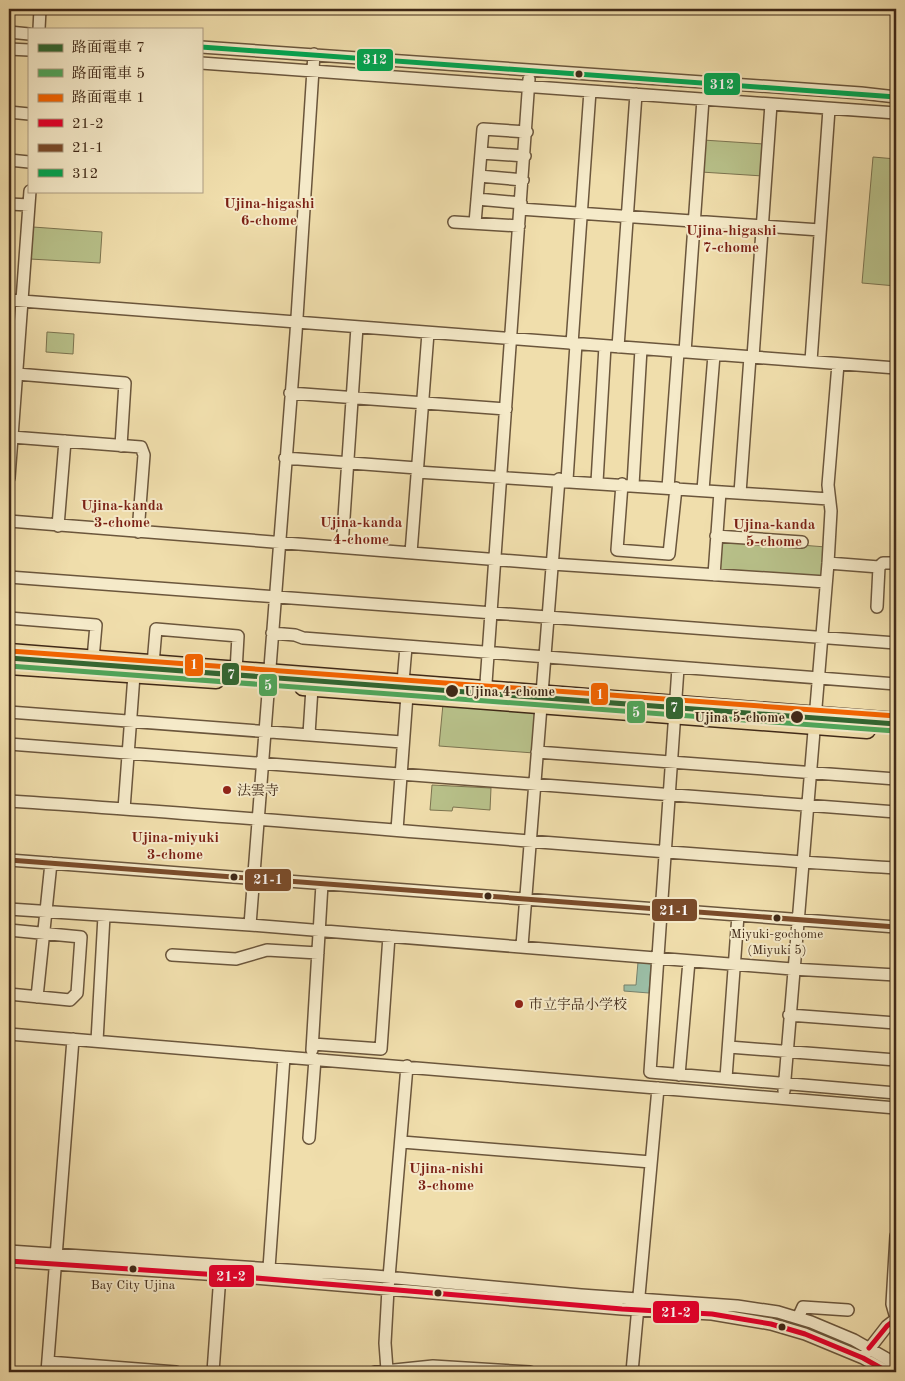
<svg xmlns="http://www.w3.org/2000/svg" width="905" height="1381" viewBox="0 0 905 1381" font-family="'Old Standard TT','Noto Serif JP',serif">
	<style>
		.green { fill: #b8c18a; stroke: #7c7450 }
		.water { fill: #9bbda5; stroke: #76816c }
		.lines { fill: none; stroke-linecap: round; stroke-linejoin: round }
		.minor-casing { stroke: #6b563c; stroke-width: 14 }
		.highway-casing { stroke: #3f2817; stroke-width: 19 }
		.minor { stroke: #f5eac9; stroke-width: 11 }
		.highway { stroke: #f0deac; stroke-width: 16 }
		.bus-1-casing { stroke: #f5eac9; stroke-width: 9 }
		.bus-2-casing { stroke: #f5eac9; stroke-width: 9 }
		.bus-3-casing { stroke: #f5eac9; stroke-width: 9 }
		.bus-1 { stroke: #e4002b; stroke-width: 5 }
		.bus-2 { stroke: #7a4b2a; stroke-width: 5 }
		.bus-3 { stroke: #00a651; stroke-width: 5 }
		.tram-1-casing { stroke: #f5eac9; stroke-width: 9 }
		.tram-2-casing { stroke: #f5eac9; stroke-width: 9 }
		.tram-3-casing { stroke: #f5eac9; stroke-width: 9 }
		.tram-1 { stroke: #316631; stroke-width: 5 }
		.tram-2 { stroke: #4fa75b; stroke-width: 5 }
		.tram-3 { stroke: #f56400; stroke-width: 5 }
		.bus-dot { fill: #3f2817; stroke: #f5eac9; stroke-width: 2 }
		.poi-dot { fill: #8f2418; stroke: #f5eac9; stroke-width: 2 }
		.labels { text-anchor: middle; stroke-width: 4; stroke-linejoin: round; paint-order: stroke }
		.bus-label { font-size: 13px; fill: #3f2817; stroke: #f5eac9 }
		.stop-label { font-size: 14px; font-weight: bold; fill: #3f2817; stroke: #f5eac9; text-anchor: start }
		.poi-label { font-size: 14px; fill: #3f2817; stroke: #f5eac9; text-anchor: start }
		.neighbourhood-label { font-size: 15px; font-weight: bold; fill: #7a1f14; stroke: #f5eac9 }
		.line-badge { stroke: #f5eac9; stroke-width: 2 }
		.badge-label { font-size: 14px; text-anchor: middle; font-weight: bold; fill: #fff }
	</style>
	<rect width="100%" height="100%" fill="#f0deac"/>
	<filter id="stains"><feTurbulence type="fractalNoise" baseFrequency=".004" numOctaves="4"/><feColorMatrix values="0 0 0 0 .2 0 0 0 0 .09 0 0 0 0 .02 0 0 0 .5 -.17"/></filter>
	<radialGradient id="worn" r=".72"><stop offset=".6" stop-color="#630" stop-opacity="0"/><stop offset="1" stop-color="#630" stop-opacity=".3"/></radialGradient>
	<path class="green" d="M703,140L764,144L763,176L701,172Z
		M873,157L896,159V286L862,283Z
		M33,227L102,232L100,263L30,259Z
		M47,332L74,334L73,354L46,352Z
		M724,539L826,547L823,576L819,579L721,572L718,568L720,545Z
		M443,704L533,711L536,714L534,753L439,746Z
		M432,785L491,788L490,810L453,807L452,811L430,810Z"/>
	<path class="water" d="M638,962L651,963L649,993L624,991V985H636Z"/>
	<g class="lines">
		<g class="minor-casing">
			<path id="minor" d="M39,29L40,9
				M9,32L29,34
				M201,47L861,93L896,97
				M9,49L29,50
				M201,63L896,113
				M9,112L29,114
				M481,153L525,156
				M9,160L29,162
				M479,176L523,180
				M477,199L521,203
				M9,204L29,205
				M520,209L820,230
				M454,222L519,226
				M475,223L483,129L527,132
				M9,300L896,368
				M572,344L590,91
				M618,347L636,94
				M685,352L703,99
				M753,357L771,104
				M811,361L829,109
				M17,374L125,383L121,446
				M290,393L506,409
				M12,437L141,447L144,455L138,532
				M285,458L417,468
				M417,472L829,499
				M9,478L30,191
				M567,480L576,344
				M597,482L605,346
				M622,484L617,550L669,554L676,488
				M633,485L641,349
				M668,488L678,352
				M703,490L714,355
				M740,493L750,357
				M9,521L552,564L826,582
				M58,526L65,441
				M716,536L802,542
				M342,547L357,327
				M411,553L428,333
				M828,563L879,567L883,563H896
				M714,575L720,492
				M9,577L896,643
				M877,607L879,567
				M9,618L96,625L93,659
				M272,633L295,635L303,638L896,684
				M153,664L156,629L238,636L236,671
				M678,668L650,1072L896,1093
				M403,682L406,647
				M485,697L529,79
				M9,712L402,742
				M309,734L312,688
				M9,744L896,812
				M537,752L896,779
				M9,801C305,820 600,850 896,868
				M124,809L134,675
				M397,830L407,695
				M9,860L896,927
				M9,909L250,925L792,969L896,975
				M250,925L296,333L314,54
				M9,930L81,937L77,993L70,1000L9,994
				M522,946L559,479
				M172,955L236,959L267,950L318,953
				M37,997L51,863
				M789,1015L896,1023
				M9,1034L896,1108
				M97,1041L104,916
				M313,1044L381,1049L389,936
				M729,1047L896,1060
				M312,1050L322,884
				M679,1075L689,961
				M726,1078L738,915
				M784,1091L828,563L831,511L828,485L838,364
				M309,1138L315,1059
				M402,1142L651,1162
				M896,1236L892,1304L896,1318
				M9,1251L375,1276L581,1295L737,1306L778,1312L811,1322L854,1340L896,1364
				M9,1261L220,1275L622,1309L712,1314L771,1324L805,1334L863,1358L888,1372
				M269,1268L284,1057
				M798,1318L803,1307L848,1310
				M866,1353L887,1326L896,1319
				M48,1362L176,1372
				M387,1370L385,1343L388,1289L407,1066
				M47,1372L73,1039
				M213,1372L220,1275
				M375,1372L433,1366L530,1372
				M632,1372L658,1088"/>
		</g>
		<g class="highway-casing">
			<path id="highway" d="M9,652L896,721
				M9,666L216,680
				M303,687L867,730"/>
		</g>
		<use href="#minor" class="minor"/>
		<use href="#highway" class="highway"/>
		<g class="bus-1-casing">
			<path id="bus-1" d="M9,1261L220,1275L622,1309L712,1314L771,1324L805,1334L863,1358L888,1372
				M869,1348L887,1326L896,1319"/>
		</g>
		<g class="bus-2-casing">
			<path id="bus-2" d="M9,860L896,927"/>
		</g>
		<g class="bus-3-casing">
			<path id="bus-3" d="M201,47L896,97"/>
		</g>
		<use href="#bus-1" class="bus-1"/>
		<use href="#bus-2" class="bus-2"/>
		<use href="#bus-3" class="bus-3"/>
		<g class="tram-1-casing">
			<path id="tram-1" d="M9,658L896,724"/>
		</g>
		<g class="tram-2-casing">
			<path id="tram-2" d="M9,666L895,731"/>
		</g>
		<g class="tram-3-casing">
			<path id="tram-3" d="M10,651L896,716"/>
		</g>
		<use href="#tram-1" class="tram-1"/>
		<use href="#tram-2" class="tram-2"/>
		<use href="#tram-3" class="tram-3"/>
	</g>
	<g class="bus-dot">
		<circle cx="579" cy="74" r="4.5"/>
		<circle cx="452" cy="691" r="7"/>
		<circle cx="797" cy="717" r="7"/>
		<circle cx="234" cy="877" r="4.5"/>
		<circle cx="488" cy="896" r="4.5"/>
		<circle cx="777" cy="918" r="4.5"/>
		<circle cx="133" cy="1269" r="4.5"/>
		<circle cx="438" cy="1293" r="4.5"/>
		<circle cx="782" cy="1327" r="4.5"/>
	</g>
	<g class="poi-dot">
		<circle cx="227" cy="790" r="5"/>
		<circle cx="519" cy="1004" r="5"/>
	</g>
	<g class="labels">
		<g class="bus-label">
			<text x="777" y="938">Miyuki-gochome<tspan x="777" dy="16">(Miyuki 5)</tspan></text>
			<text x="133" y="1289">Bay City Ujina</text>
		</g>
		<g class="stop-label">
			<text x="464" y="696">Ujina 4-chome</text>
			<text x="785" y="722" text-anchor="end">Ujina 5-chome</text>
		</g>
		<g class="poi-label">
			<text x="237" y="795">法雲寺</text>
			<text x="529" y="1009">市立宇品小学校</text>
		</g>
		<g class="neighbourhood-label">
			<text x="269" y="208">Ujina-higashi<tspan x="269" dy="17">6-chome</tspan></text>
			<text x="731" y="235">Ujina-higashi<tspan x="731" dy="17">7-chome</tspan></text>
			<text x="122" y="510">Ujina-kanda<tspan x="122" dy="17">3-chome</tspan></text>
			<text x="361" y="527">Ujina-kanda<tspan x="361" dy="17">4-chome</tspan></text>
			<text x="774" y="529">Ujina-kanda<tspan x="774" dy="17">5-chome</tspan></text>
			<text x="175" y="842">Ujina-miyuki<tspan x="175" dy="17">3-chome</tspan></text>
			<text x="446" y="1173">Ujina-nishi<tspan x="446" dy="17">3-chome</tspan></text>
		</g>
	</g>
	<g class="line-badge">
		<rect x="356" y="48" width="38" height="24" rx="5" fill="#00a651"/>
		<rect x="703" y="72" width="38" height="24" rx="5" fill="#00a651"/>
		<rect x="184" y="653" width="20" height="24" rx="5" fill="#f56400"/>
		<rect x="221" y="662" width="19" height="24" rx="5" fill="#316631"/>
		<rect x="258" y="673" width="20" height="24" rx="5" fill="#4fa75b"/>
		<rect x="590" y="682" width="19" height="24" rx="5" fill="#f56400"/>
		<rect x="665" y="696" width="19" height="24" rx="5" fill="#316631"/>
		<rect x="626" y="700" width="20" height="24" rx="5" fill="#4fa75b"/>
		<rect x="244" y="868" width="48" height="24" rx="5" fill="#7a4b2a"/>
		<rect x="651" y="898" width="47" height="24" rx="5" fill="#7a4b2a"/>
		<rect x="208" y="1264" width="47" height="24" rx="5" fill="#e4002b"/>
		<rect x="652" y="1300" width="48" height="24" rx="5" fill="#e4002b"/>
	</g>
	<g class="badge-label">
		<text x="375" y="64">312</text>
		<text x="722" y="89">312</text>
		<text x="194" y="669">1</text>
		<text x="231" y="679">7</text>
		<text x="268" y="690">5</text>
		<text x="600" y="699">1</text>
		<text x="674" y="712">7</text>
		<text x="636" y="717">5</text>
		<text x="268" y="884">21-1</text>
		<text x="674" y="915">21-1</text>
		<text x="231" y="1281">21-2</text>
		<text x="676" y="1317">21-2</text>
	</g>
	<rect width="905" height="1381" fill="none" stroke="#f0deac" stroke-width="30"/>
	<rect x="10" y="10" width="885" height="1361" fill="none" stroke="#3f2817" stroke-width="2.5"/>
	<rect x="15" y="15" width="875" height="1351" fill="none" stroke="#3f2817"/>
	<rect x="28" y="28" width="175" height="165" fill="#f5eac9" stroke="#ac9c82"/>
	<rect x="38" y="44" width="25" height="8" fill="#316631" stroke="#ac9c82"/>
	<text x="72" y="52" font-size="15" fill="#3f2817">路面電車 7</text>
	<rect x="38" y="69" width="25" height="8" fill="#4fa75b" stroke="#ac9c82"/>
	<text x="72" y="78" font-size="15" fill="#3f2817">路面電車 5</text>
	<rect x="38" y="94" width="25" height="8" fill="#f56400" stroke="#ac9c82"/>
	<text x="72" y="102" font-size="15" fill="#3f2817">路面電車 1</text>
	<rect x="38" y="119" width="25" height="8" fill="#e4002b" stroke="#ac9c82"/>
	<text x="72" y="128" font-size="15" fill="#3f2817">21-2</text>
	<rect x="38" y="144" width="25" height="8" fill="#7a4b2a" stroke="#ac9c82"/>
	<text x="72" y="152" font-size="15" fill="#3f2817">21-1</text>
	<rect x="38" y="169" width="25" height="8" fill="#00a651" stroke="#ac9c82"/>
	<text x="72" y="178" font-size="15" fill="#3f2817">312</text>
	<rect width="100%" height="100%" filter="url(#stains)"/>
	<rect width="100%" height="100%" fill="url(#worn)"/>
</svg>
